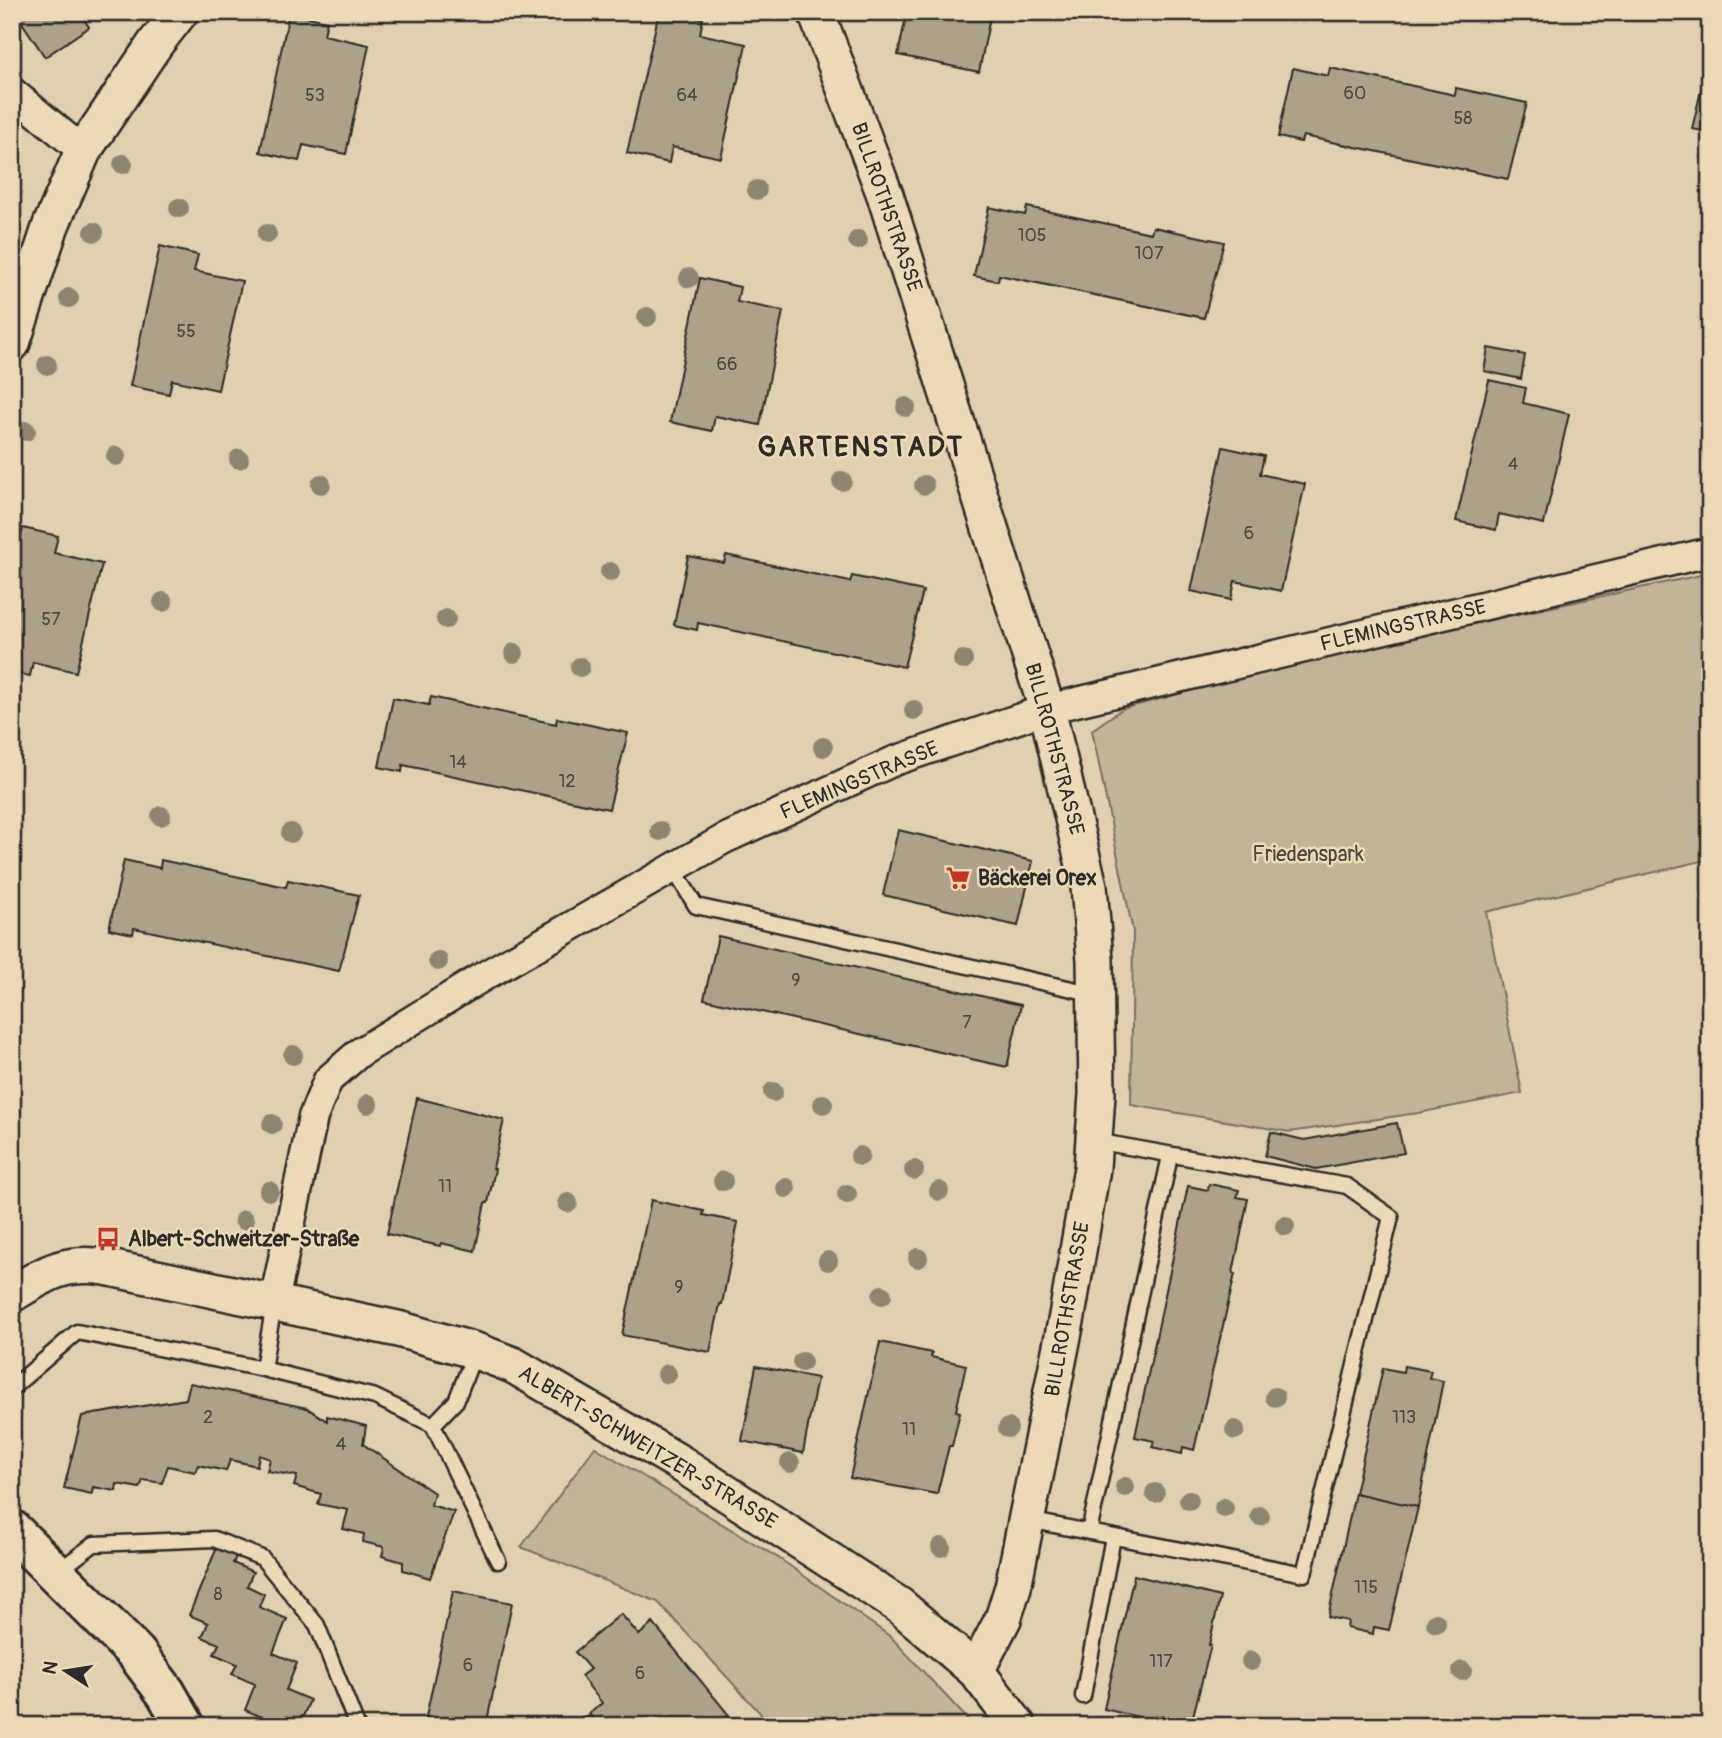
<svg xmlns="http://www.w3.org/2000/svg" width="1722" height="1738" viewBox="0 0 1722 1738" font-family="Pangolin,sans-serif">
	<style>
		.green { fill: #c2b499; stroke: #767062; stroke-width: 2 }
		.building { fill: #aea18a; stroke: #2b2b2b; stroke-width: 2 }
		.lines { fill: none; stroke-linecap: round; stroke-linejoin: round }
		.service-casing { stroke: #2b2b2b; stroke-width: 19 }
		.minor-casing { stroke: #2b2b2b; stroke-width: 33 }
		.tertiary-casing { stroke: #2b2b2b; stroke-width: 40 }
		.secondary-casing { stroke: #2b2b2b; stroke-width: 44 }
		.service { stroke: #ecdab7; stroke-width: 14 }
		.minor { stroke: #ecdab7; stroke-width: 28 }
		.tertiary { stroke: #ecdab7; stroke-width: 35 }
		.secondary { stroke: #ecdab7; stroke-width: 38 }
		.tree { fill: #8d8472 }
		.labels { text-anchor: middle; stroke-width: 5; stroke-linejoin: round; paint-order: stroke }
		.number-label { font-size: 18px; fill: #4c4843 }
		.street-label { font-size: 21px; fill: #2b2b2b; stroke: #ecdab7 }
		.park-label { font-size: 21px; fill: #494641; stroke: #ecdab7 }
		.poi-label { font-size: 21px; font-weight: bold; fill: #2b2b2b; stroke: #ecdab7; text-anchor: start }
		.district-label { font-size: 28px; font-weight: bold; letter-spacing: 2px; fill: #2b2b2b; stroke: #ecdab7 }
	</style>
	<rect width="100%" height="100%" fill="#e0d0af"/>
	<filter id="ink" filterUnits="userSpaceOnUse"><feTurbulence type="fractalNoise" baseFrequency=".0143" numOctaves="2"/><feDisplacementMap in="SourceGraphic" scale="14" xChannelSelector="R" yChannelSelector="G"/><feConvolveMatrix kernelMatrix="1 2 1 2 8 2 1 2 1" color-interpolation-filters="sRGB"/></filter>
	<g filter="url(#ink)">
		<path class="green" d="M1710,573V859L1486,912L1522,1093L1418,1113L1290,1132L1131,1105L1133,932L1092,730L1122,709L1323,656Z
			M595,1447L780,1559L891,1637L974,1726H772L658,1602L521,1547Z"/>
		<path class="building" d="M15,12H79L89,27L45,57Z
			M659,12H671L703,19L700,34L746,44L721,158L672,147L669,163L627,153Z
			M907,12H991L979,72L898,55Z
			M289,13L327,21L324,35L369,45L346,154L303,145L299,161L260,152Z
			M1710,52V132L1692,129Z
			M1293,68L1328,76L1330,68L1455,95L1456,88L1527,103L1508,179L1303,136L1301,142L1278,137Z
			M989,207L1025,215L1027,207L1151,233L1153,227L1224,242L1204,318L999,275L998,281L974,276Z
			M160,246L198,255L194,271L242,281L218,390L172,380L169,394L130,386Z
			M700,278L740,287L737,302L783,311L760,425L715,416L712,431L670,422Z
			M1488,348L1525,355L1521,379L1484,371Z
			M1489,380L1526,388L1523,403L1569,414L1544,524L1499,514L1496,530L1456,521Z
			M1223,447L1264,456L1260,474L1305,484L1281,591L1235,581L1231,600L1191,591Z
			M23,528L58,536L54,553L102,564L76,672L33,662L30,676L12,672V575Z
			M726,555L850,582L852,576L923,591L904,667L698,623L697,630L674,625L688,556L724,563Z
			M431,697L556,724L557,718L628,733L609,809L403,765L402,772L379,767L393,698L429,705Z
			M898,830L1033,861L1018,926L883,895Z
			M124,860L160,868L161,860L286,887L288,880L359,895L339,971L134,928L133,934L109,929Z
			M718,936L1021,1005L1007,1067L704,999Z
			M417,1098L504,1120L493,1168L495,1169L488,1203H485L475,1251L441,1243L440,1246L387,1234Z
			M1397,1123L1404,1153L1316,1169L1265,1156L1271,1132L1304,1140Z
			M1209,1184L1239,1190L1237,1197L1248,1199L1233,1273L1235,1274L1194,1450L1183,1447L1182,1454L1152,1447L1154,1441L1135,1437L1188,1186L1208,1190Z
			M651,1200L704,1211L703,1215L738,1222L722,1304H720L710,1352L622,1335Z
			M880,1342L932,1353L931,1357L966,1365L956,1411L960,1412L952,1446H949L937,1494L850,1478Z
			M756,1366L817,1378L803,1453L742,1441Z
			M1404,1366L1431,1371L1429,1378L1443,1381L1418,1507L1355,1493L1383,1368L1403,1372Z
			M190,1383L307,1408L327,1421V1416L366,1426L363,1444L434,1493L431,1505L454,1512L430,1578L403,1570V1562L382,1556L384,1547L363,1542L364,1534L343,1529L348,1510L318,1504L321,1494L294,1486L297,1476L267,1471L270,1459L259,1455L257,1466L230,1460L226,1471L198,1465L195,1472L168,1466L162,1483L143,1480L140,1488L117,1484L116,1491L93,1487L92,1494L64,1488L82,1416L186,1399Z
			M1355,1493L1418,1507L1389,1630L1374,1627L1373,1634L1347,1628L1348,1621L1328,1617Z
			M217,1547L237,1555L233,1563L253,1572L247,1586L264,1594L259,1607L287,1619L273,1653L297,1663L286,1690L310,1700L299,1726H270L272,1721L245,1710L255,1684L232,1674L237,1664L214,1654L219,1644L202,1637L208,1623L189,1615Z
			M1134,1575L1220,1597L1209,1645H1211L1191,1724L1156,1716L1155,1721L1104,1709Z
			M453,1591L512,1603L486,1726H424Z
			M621,1614L639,1635L653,1623L729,1715L716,1726H599L589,1714L602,1703L581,1676L590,1669L575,1652Z
			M16,1715L20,1726H12V1716Z"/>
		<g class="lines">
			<g class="service-casing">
				<path id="service" d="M673,868L696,906L1095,994
					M263,1369L274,1304
					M12,1388L77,1332L263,1369L375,1397L433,1425L498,1561
					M433,1425L456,1401L475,1352
					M1028,1520L1304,1574L1391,1217L1347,1186L1095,1141
					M1089,1532L1170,1156
					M57,1572L94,1544L214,1539L262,1558L317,1625L357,1726
					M1083,1696L1113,1537
					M584,1725V1726"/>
			</g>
			<g class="minor-casing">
				<path id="minor" d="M12,92L83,151
					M274,1302L313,1117L328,1080L359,1053L479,979L724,839L894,761L1047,709L1710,552"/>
			</g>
			<g class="tertiary-casing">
				<path id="tertiary" d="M816,12L885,195L1047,709L1089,886L1095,960L1097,1094L1092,1168L1067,1316L1013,1587L1003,1619L976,1671
					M12,343L51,225L83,151L155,44L180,12
					M12,1294C47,1273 64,1261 105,1267L398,1329L476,1351L513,1365L680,1463L900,1606L976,1671L1018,1726"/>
			</g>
			<g class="secondary-casing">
				<path id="secondary" d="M12,1530L136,1653L166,1693L185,1726"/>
			</g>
			<use href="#service" class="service"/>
			<use href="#minor" class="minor"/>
			<use href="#tertiary" class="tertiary"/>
			<use href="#secondary" class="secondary"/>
		</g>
		<g class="tree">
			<circle cx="123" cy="164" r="10"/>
			<circle cx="757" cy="190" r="10"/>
			<circle cx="179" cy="208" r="10"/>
			<circle cx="94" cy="232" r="10"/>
			<circle cx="267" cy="234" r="10"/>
			<circle cx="858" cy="240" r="10"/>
			<circle cx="689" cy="278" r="10"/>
			<circle cx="69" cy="298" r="10"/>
			<circle cx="647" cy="317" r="10"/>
			<circle cx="47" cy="365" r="10"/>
			<circle cx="906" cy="407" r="10"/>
			<circle cx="26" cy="431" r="10"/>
			<circle cx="116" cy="456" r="10"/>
			<circle cx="239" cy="459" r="10"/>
			<circle cx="842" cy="481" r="10"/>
			<circle cx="321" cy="484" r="10"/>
			<circle cx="924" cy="485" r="10"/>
			<circle cx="610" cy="572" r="10"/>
			<circle cx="163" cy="602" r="10"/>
			<circle cx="446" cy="619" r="10"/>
			<circle cx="514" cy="653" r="10"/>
			<circle cx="963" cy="660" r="10"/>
			<circle cx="580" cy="667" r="10"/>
			<circle cx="914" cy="710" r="10"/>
			<circle cx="823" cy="747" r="10"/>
			<circle cx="161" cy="816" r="10"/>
			<circle cx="660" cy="831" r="10"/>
			<circle cx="291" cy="833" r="10"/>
			<circle cx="438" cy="961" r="10"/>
			<circle cx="293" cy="1055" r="10"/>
			<circle cx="773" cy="1092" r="10"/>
			<circle cx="368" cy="1104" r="10"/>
			<circle cx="823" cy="1104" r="10"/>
			<circle cx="272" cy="1124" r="10"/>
			<circle cx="860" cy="1156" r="10"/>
			<circle cx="914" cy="1170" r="10"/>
			<circle cx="723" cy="1181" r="10"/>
			<circle cx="786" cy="1188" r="10"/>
			<circle cx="269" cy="1191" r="10"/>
			<circle cx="939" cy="1191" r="10"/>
			<circle cx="847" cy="1194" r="10"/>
			<circle cx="568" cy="1203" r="10"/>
			<circle cx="244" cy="1220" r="10"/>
			<circle cx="1285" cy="1226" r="10"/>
			<circle cx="918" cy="1258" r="10"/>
			<circle cx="828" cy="1261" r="10"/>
			<circle cx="882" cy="1295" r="10"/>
			<circle cx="802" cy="1362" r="10"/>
			<circle cx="667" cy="1374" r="10"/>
			<circle cx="1275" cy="1397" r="10"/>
			<circle cx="1008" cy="1428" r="10"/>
			<circle cx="1235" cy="1430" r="10"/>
			<circle cx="790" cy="1463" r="10"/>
			<circle cx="1125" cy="1487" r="10"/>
			<circle cx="1155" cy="1493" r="10"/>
			<circle cx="1189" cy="1500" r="10"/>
			<circle cx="1224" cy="1508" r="10"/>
			<circle cx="1260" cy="1516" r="10"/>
			<circle cx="941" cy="1547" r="10"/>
			<circle cx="1436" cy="1623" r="10"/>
			<circle cx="1251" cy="1661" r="10"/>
			<circle cx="1462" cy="1671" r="10"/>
		</g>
	</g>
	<defs>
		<g id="supermarket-bare" transform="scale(1.89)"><path d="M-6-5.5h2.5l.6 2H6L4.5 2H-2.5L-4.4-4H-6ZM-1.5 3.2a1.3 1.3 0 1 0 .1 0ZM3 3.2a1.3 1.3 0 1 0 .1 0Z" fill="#c8321e" stroke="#ecdab7" stroke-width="2.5" paint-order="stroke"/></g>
		<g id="bus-bare" transform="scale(1.89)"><path d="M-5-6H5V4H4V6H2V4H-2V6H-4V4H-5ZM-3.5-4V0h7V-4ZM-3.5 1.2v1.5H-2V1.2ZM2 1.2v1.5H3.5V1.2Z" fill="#c8321e" stroke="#ecdab7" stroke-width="2.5" paint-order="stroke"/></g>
	</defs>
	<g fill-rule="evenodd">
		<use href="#supermarket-bare" x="958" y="878"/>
		<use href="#bus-bare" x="108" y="1239"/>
	</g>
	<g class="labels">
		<g class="number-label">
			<text x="1355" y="99">60</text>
			<text x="315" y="101">53</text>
			<text x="687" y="101">64</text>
			<text x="1463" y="124">58</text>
			<text x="1032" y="241">105</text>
			<text x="1149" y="259">107</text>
			<text x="186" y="337">55</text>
			<text x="727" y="370">66</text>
			<text x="1513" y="470">4</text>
			<text x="1249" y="539">6</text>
			<text x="51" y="625">57</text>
			<text x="458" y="768">14</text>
			<text x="567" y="787">12</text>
			<text x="796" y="986">9</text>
			<text x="967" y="1028">7</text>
			<text x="445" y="1192">11</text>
			<text x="679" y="1293">9</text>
			<text x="208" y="1423">2</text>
			<text x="1404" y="1423">113</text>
			<text x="909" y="1435">11</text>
			<text x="341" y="1450">4</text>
			<text x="1366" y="1593">115</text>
			<text x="218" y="1600">8</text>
			<text x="1161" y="1667">117</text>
			<text x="468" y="1671">6</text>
			<text x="640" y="1679">6</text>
		</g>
		<g class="street-label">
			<text transform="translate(887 207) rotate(71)" y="7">BILLROTHSTRASSE</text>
			<text transform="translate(1403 625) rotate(-13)" y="7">FLEMINGSTRASSE</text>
			<text transform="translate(1055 749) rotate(75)" y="7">BILLROTHSTRASSE</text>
			<text transform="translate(859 780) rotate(-23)" y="7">FLEMINGSTRASSE</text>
			<text transform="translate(1067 1309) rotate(-80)" y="7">BILLROTHSTRASSE</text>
			<text transform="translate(648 1447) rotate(31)" y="7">ALBERT-SCHWEITZER-STRASSE</text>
		</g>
		<g class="park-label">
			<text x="1308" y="861">Friedenspark</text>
		</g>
		<g class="poi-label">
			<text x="978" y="885">Bäckerei Orex</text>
			<text x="128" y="1246">Albert-Schweitzer-Straße</text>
		</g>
		<g class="district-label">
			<text x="861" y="456">GARTENSTADT</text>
		</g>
	</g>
	<rect width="1722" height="1738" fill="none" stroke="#ecdab7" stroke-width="42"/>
	<rect x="21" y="21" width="1680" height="1696" fill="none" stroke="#2b2b2b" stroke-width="2.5" filter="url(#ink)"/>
	<g transform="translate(66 1671) rotate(282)" stroke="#ecdab7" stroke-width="5" paint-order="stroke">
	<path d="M0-5L12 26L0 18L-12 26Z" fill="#2b2b2b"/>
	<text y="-10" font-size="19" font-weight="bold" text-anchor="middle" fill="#2b2b2b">N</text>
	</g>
</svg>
